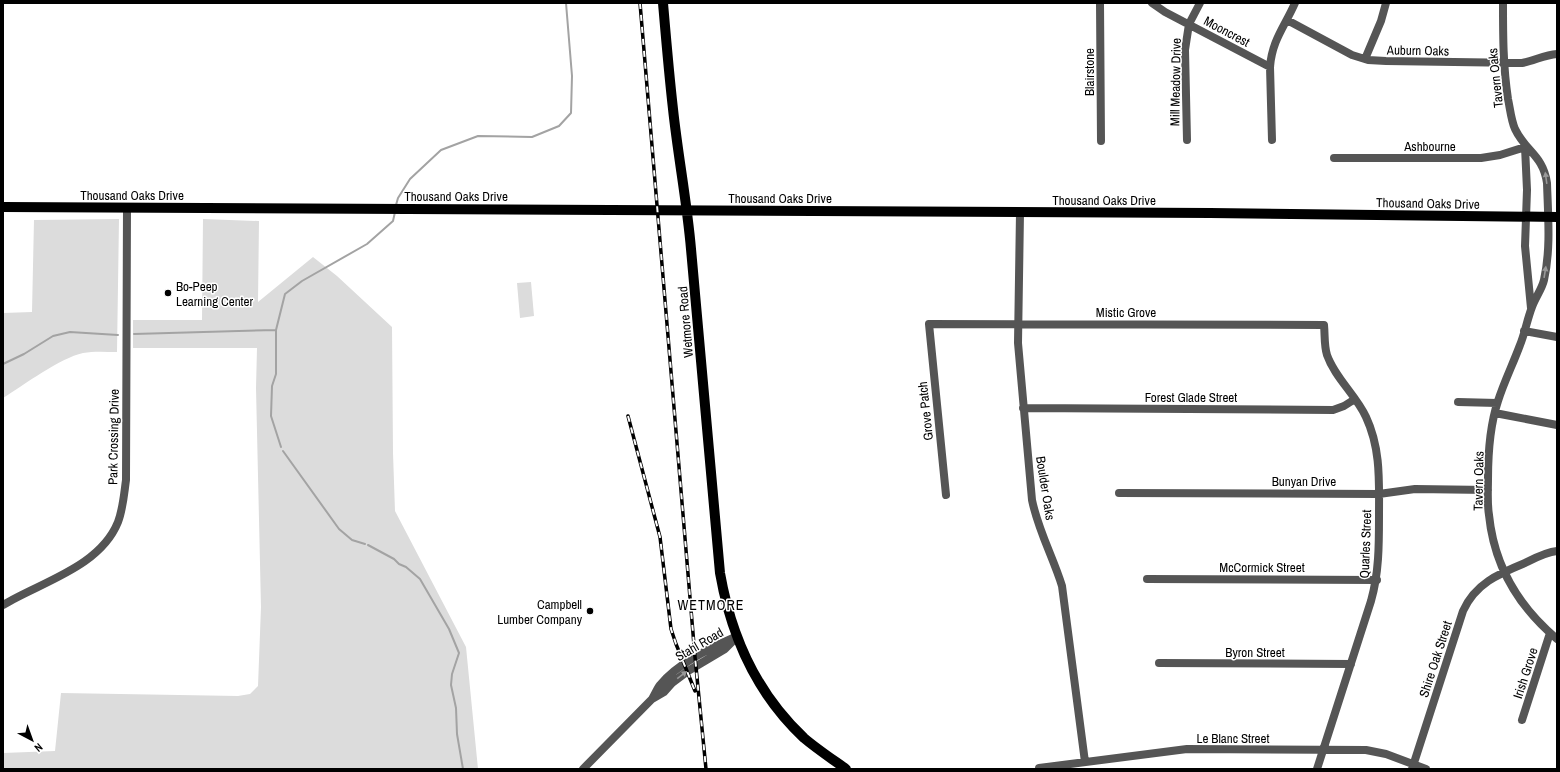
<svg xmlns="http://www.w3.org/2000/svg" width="1560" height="772" viewBox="0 0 1560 772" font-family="'Archivo Narrow',sans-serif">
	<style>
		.green { fill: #dcdcdc }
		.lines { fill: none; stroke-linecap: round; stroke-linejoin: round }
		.stream { stroke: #a3a3a3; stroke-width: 2 }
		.minor { stroke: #555; stroke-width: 8 }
		.major { stroke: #000; stroke-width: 10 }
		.rail-casing { stroke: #000; stroke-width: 3.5 }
		.rail { stroke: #fff; stroke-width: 2; stroke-dasharray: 6; stroke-linecap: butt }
		.oneway { fill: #999 }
		.poi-dot { fill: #000; stroke: #fff; stroke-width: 1.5 }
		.labels { text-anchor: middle; stroke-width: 3; stroke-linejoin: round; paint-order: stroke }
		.street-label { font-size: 13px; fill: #000; stroke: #fff }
		.poi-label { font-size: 13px; fill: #000; stroke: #fff; text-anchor: start }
		.neighbourhood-label { font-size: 14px; letter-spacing: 1px; fill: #000; stroke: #fff }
	</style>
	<rect width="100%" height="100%" fill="#fff"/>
	<path class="green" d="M119,219L117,352C106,352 94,351 83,353C60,358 24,385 3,398V313L32,312L34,220Z
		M203,219L259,221L258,302L313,257L337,276L392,327L393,453L395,511L466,647L478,769H3V753L55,751L61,693L238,696L250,694L258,686L261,607L256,388L257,348H133V320H202Z
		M531,282L534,316L520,318L517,283Z"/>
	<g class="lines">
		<path class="stream" d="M396,205L398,198L410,179L441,150L478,136L532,137L559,126L571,113L572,76L566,3
			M134,334L276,330
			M3,364L24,354L53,336L70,332L118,335
			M281,447L271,416L272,386L276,374V330L285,294L302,281L367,244L393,221L395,212
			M283,451L339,529L352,540L365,544
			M368,545L394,559L399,564L406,567L420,579L449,629L459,653L452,674L451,685L456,708L457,734L463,769"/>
		<path class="minor" d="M1100,3L1101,141
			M1152,3L1165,12L1270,67
			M1503,3C1503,35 1503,66 1508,99C1510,108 1511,120 1515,129C1526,152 1543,155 1547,183C1548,215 1551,249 1544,280C1542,289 1535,298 1532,307C1527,320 1525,333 1520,345C1513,364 1504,382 1498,401C1490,425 1488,454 1488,479C1488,491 1487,503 1489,515C1494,565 1519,607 1557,639
			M1287,20L1352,55L1368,60L1386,61L1522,63C1534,61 1544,55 1557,54
			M1365,59L1381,21L1386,3
			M1187,140L1185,50L1189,24L1200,3
			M1272,140L1270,67C1272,40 1285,26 1295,3
			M1525,147L1527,190L1525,246L1531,308
			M1334,158H1481L1500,155L1525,147
			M1020,213L1018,343L1032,500C1038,530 1053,557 1062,586L1085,762
			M1524,331L1557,337
			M1458,402L1497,403
			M1023,408L1333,410L1344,406L1355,399
			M1495,413L1557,425
			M1119,493L1379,494L1415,489L1488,490
			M946,495L929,324L1324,325C1325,335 1324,346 1327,355C1335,378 1356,395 1366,417C1381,449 1379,482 1379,516C1379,545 1379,573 1371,601L1317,769
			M1147,579L1377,580
			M3,605C41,582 100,567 118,522C123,509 124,494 126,480L127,208
			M1159,663L1351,664
			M652,699C655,694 657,689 660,685C677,664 708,649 733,638
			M1522,720L1550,633
			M583,769L652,699L664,692L672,683L688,671L725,649L737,637
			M1039,769V768L1187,749L1366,750L1386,754L1426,769
			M1412,769L1463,611C1475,584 1498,574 1525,563C1535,558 1546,552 1557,551"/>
		<path class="major" d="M663,3C666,38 669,74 673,109C678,156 687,202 691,249L720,573C731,636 757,694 804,738C817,749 832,759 846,769
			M3,207L1210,213L1557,217"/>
		<g class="rail-casing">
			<path id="rail" d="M640,3L695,657L706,769
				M628,416L660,537L671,629L676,644L695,691"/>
		</g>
		<use href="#rail" class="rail"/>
	</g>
	<defs><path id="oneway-solid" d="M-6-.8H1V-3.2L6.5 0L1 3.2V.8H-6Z"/></defs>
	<g class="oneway">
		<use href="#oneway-solid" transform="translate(1546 178) rotate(-98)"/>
		<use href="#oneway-solid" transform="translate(1545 272) rotate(-81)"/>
		<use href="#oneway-solid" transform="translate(682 675) rotate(-37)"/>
	</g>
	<g class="poi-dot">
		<circle cx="168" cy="293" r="4"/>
		<circle cx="590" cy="611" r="4"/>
	</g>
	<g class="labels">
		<g class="street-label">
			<text transform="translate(1227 31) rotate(28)" y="5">Mooncrest</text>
			<text transform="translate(1418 50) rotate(1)" y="5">Auburn Oaks</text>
			<text transform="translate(1089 72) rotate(-90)" y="5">Blairstone</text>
			<text transform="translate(1495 78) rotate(-96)" y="5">Tavern Oaks</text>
			<text transform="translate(1175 82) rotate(-89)" y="5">Mill Meadow Drive</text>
			<text x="1430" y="151">Ashbourne</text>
			<text x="132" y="200">Thousand Oaks Drive</text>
			<text x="456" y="201">Thousand Oaks Drive</text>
			<text x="780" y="203">Thousand Oaks Drive</text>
			<text x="1104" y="205">Thousand Oaks Drive</text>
			<text transform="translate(1428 203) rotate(1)" y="5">Thousand Oaks Drive</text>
			<text x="1126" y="317">Mistic Grove</text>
			<text transform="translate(685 322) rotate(-95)" y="5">Wetmore Road</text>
			<text x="1191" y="402">Forest Glade Street</text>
			<text transform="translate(925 411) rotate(-96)" y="5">Grove Patch</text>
			<text transform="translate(113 437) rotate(-89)" y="5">Park Crossing Drive</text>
			<text x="1304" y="486">Bunyan Drive</text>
			<text transform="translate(1478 481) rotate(-89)" y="5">Tavern Oaks</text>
			<text transform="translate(1046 488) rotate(81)" y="5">Boulder Oaks</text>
			<text transform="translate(1365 544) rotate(-88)" y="5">Quarles Street</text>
			<text x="1262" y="572">McCormick Street</text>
			<text transform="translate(699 644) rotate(-30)" y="5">Stahl Road</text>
			<text x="1255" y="657">Byron Street</text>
			<text transform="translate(1435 659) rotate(-72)" y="5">Shire Oak Street</text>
			<text transform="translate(1525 673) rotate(-72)" y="5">Irish Grove</text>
			<text x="1233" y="743">Le Blanc Street</text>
		</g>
		<g class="poi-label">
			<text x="176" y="291">Bo-Peep<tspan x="176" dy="15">Learning Center</tspan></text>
			<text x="582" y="609" text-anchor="end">Campbell<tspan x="582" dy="15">Lumber Company</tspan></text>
		</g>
		<g class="neighbourhood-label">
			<text x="711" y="610">WETMORE</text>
		</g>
	</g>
	<rect width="1560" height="772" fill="none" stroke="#000000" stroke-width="8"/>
	<g transform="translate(32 740) rotate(139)" stroke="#ffffff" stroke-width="3" paint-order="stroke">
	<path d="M0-3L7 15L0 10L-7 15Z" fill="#000000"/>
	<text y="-6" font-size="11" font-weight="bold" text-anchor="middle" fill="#000000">N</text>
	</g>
</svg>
